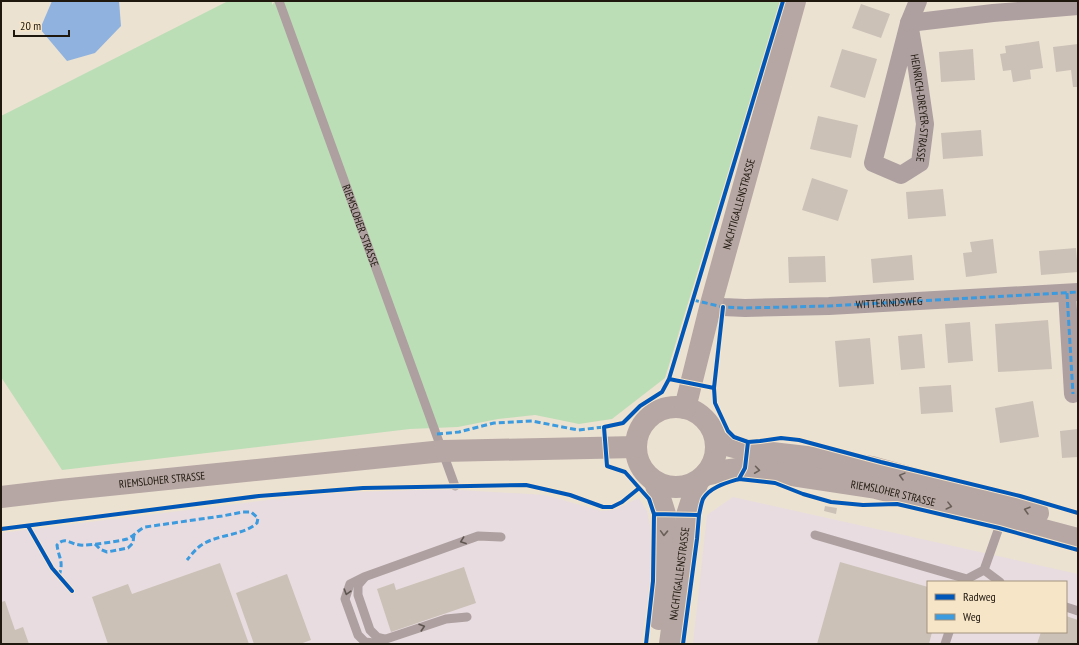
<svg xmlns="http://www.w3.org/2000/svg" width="1079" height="645" viewBox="0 0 1079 645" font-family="'PT Sans Narrow',sans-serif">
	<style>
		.commercial { fill: #e8dce0; fill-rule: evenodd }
		.green { fill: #bcdeb6 }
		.water { fill: #90b2df }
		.building { fill: #ccc1b6 }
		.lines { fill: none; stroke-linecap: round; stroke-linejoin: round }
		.lane { stroke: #aea0a0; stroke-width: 9 }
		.street { stroke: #aea0a0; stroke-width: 18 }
		.secondary { stroke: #b6a7a4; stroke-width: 22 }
		.quiet { stroke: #3c9ade; stroke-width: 3; stroke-dasharray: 6 3; stroke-linecap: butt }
		.cycleway-casing { stroke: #f7e5c8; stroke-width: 6 }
		.cycleway { stroke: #0057b8; stroke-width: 4 }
		.oneway { stroke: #6a6059 }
		.oneway2 { stroke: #5f5550 }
		.labels { text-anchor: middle; stroke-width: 3.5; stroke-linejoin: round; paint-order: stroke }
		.street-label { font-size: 11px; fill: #1f180e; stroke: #f7e5c8 }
	</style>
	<rect width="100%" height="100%" fill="#ece2d2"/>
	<path class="commercial" d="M442,489L545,495L601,511L613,510L639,498L647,511L650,526L652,569L641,644H1V533L326,493Z
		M733,497L1078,574V644H693L707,515ZM928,582H1066V632H928Z"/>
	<path class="green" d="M228,1H272V5L275,1H781L665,378L612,419L579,424L535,415L498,419L458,427L410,429L62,470L1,377V116Z"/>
	<path class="water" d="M52,1H119L121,26L95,53L67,61L40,29Z"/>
	<path class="building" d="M861,4L890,14L881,38L852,28Z
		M1039,41L1043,68L1030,70L1031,79L1013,82L1011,70L1003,71L1000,54L1006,53L1005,46Z
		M1078,44V87H1073L1071,70L1056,72L1053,47Z
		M842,49L877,59L865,98L830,87Z
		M973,49L975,80L941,82L939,52Z
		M818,116L858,125L851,158L810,149Z
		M981,130L983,156L943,159L941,133Z
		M812,178L848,190L838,221L802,210Z
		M943,189L946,216L908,219L906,192Z
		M993,239L997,273L966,277L963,253L972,252L970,242Z
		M1076,248L1078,272L1041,275L1039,251Z
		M912,255L914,280L873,283L871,259Z
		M825,256L826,282L789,283L788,257Z
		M1048,320L1052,369L998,372L995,324Z
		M970,322L973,361L948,363L945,324Z
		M922,334L925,368L901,370L898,336Z
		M870,338L874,384L839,387L835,341Z
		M951,385L953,412L921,414L919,387Z
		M1033,401L1039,437L1000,443L995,408Z
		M1078,429V457L1062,458L1060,431Z
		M825,506L837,508L836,514L824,511Z
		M840,562L928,587V632H932L929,644H817Z
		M220,563L249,644H108L92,597L128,584L132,594Z
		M464,567L476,603L391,632L377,589L394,583L396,590Z
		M287,574L311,640L300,644H254L236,593Z
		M5,601L15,630L23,627L29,644H1V602Z
		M1066,616L1078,620V644H1037L1041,632H1066Z"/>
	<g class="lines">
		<g class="lane">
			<path id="s1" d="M279,1L455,486"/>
			<path d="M815,535L967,579L984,570L1002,519"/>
			<path d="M984,570L1000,582"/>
			<path d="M364,578L358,585V595L370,630L377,637L385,639"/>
			<path d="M1066,607L1078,611"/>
			<path d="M467,617L446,619L374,643L365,642L358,635L345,599L350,584L364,577L478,536L501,537"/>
			<path d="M945,644L949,632"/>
		</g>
		<g class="street">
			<path id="s2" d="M909,23L917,69L925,124L920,163L901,175L873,163L909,23L918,1"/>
			<path d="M909,23L993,13L1078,6"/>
			<path d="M1067,293L1073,394"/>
			<path d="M711,304L723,307L745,308L829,306L1078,292"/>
		</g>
		<g class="secondary">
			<circle cx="676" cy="447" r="40"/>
			<path id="s3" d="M685,408L711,304L795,1"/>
			<path d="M716,442L746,450L824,459L872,467L1038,513"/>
			<path id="s4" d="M705,475L723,471L745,468L876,488L1002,519L1078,539"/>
			<path d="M655,482L665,514L662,583L659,619"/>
			<path id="s5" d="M1,497L60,490L443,451L636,447"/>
			<path id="s6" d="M670,644L687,515L698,481"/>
		</g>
		<g class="quiet">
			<path d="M1067,293L1073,394"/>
			<path id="s7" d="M693,300L723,307L745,308L829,306L1078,292"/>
			<path d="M437,434L459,432L494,423L532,421L578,430L604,427"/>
			<path d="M95,544L100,549L107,552L128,548L133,543L134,534"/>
			<path d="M59,576C64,560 59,560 57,545C65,536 70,544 80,545C86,546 121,541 127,539C134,536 138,530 145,527L222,516L243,512H251L258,518L257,523C243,536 216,534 200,546C195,550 191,555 187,560"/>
		</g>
		<g class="cycleway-casing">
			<path id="cycleway" d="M669,379L714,388L715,403L728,431L734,437L748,442L745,468L739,479C726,483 710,487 703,499C701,504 700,511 699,515L654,514L649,499L625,472L607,466L604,427L623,423L640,406L662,392Z
				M669,379L783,1
				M714,388L723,307
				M748,442L760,441L781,438L799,440L881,462L1020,496L1078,513
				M739,479L775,483L803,494L831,502L863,505L897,504L999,528L1078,550
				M28,526L52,568L72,591
				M1,529L259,496L363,488L526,485L570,495L603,507H612L622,502L638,489
				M646,644L653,581L654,514
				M683,644L697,539L699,515"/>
		</g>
		<use href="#cycleway" class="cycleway"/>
	</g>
	<defs><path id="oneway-chevron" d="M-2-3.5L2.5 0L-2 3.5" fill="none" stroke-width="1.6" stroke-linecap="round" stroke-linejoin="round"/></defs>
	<g class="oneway">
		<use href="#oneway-chevron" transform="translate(757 470) rotate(8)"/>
		<use href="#oneway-chevron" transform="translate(902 476) rotate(-165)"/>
		<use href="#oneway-chevron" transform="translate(949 506) rotate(14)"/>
		<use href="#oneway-chevron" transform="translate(1027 510) rotate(-164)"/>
		<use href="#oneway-chevron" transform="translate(664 533) rotate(92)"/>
	</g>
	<g class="oneway2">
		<use href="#oneway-chevron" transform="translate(463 541) rotate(160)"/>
		<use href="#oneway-chevron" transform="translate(347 592) rotate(107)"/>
		<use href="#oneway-chevron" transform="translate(422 627) rotate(-18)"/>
	</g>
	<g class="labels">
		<g class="street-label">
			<text dy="4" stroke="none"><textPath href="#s2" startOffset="86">HEINRICH-DREYER-STRASSE</textPath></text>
			<text dy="4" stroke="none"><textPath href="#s3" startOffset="211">NACHTIGALLENSTRASSE</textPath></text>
			<text dy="4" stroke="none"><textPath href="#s1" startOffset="239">RIEMSLOHER STRASSE</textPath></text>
			<text dy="4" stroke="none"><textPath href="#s7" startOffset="197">WITTEKINDSWEG</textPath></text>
			<text dy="4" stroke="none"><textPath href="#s5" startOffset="162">RIEMSLOHER STRASSE</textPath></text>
			<text dy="4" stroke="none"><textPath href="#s4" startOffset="191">RIEMSLOHER STRASSE</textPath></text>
			<text dy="4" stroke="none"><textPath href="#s6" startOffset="71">NACHTIGALLENSTRASSE</textPath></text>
		</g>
	</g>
	<rect width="1079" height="645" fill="none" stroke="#1f180e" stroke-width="4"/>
	<rect x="927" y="581" width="140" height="52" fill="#f7e5c8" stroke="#a1937e"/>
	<rect x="935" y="594" width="20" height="6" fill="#0057b8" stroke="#a1937e"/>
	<text x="963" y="601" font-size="12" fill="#1f180e">Radweg</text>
	<rect x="935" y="614" width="20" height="6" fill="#3c9ade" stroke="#a1937e"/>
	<text x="963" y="621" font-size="12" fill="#1f180e">Weg</text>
	<path d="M14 30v6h55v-6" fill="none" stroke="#1f180e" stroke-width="2"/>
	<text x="20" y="30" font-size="12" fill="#1f180e" stroke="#f7e5c8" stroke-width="3" paint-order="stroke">20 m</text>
</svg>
